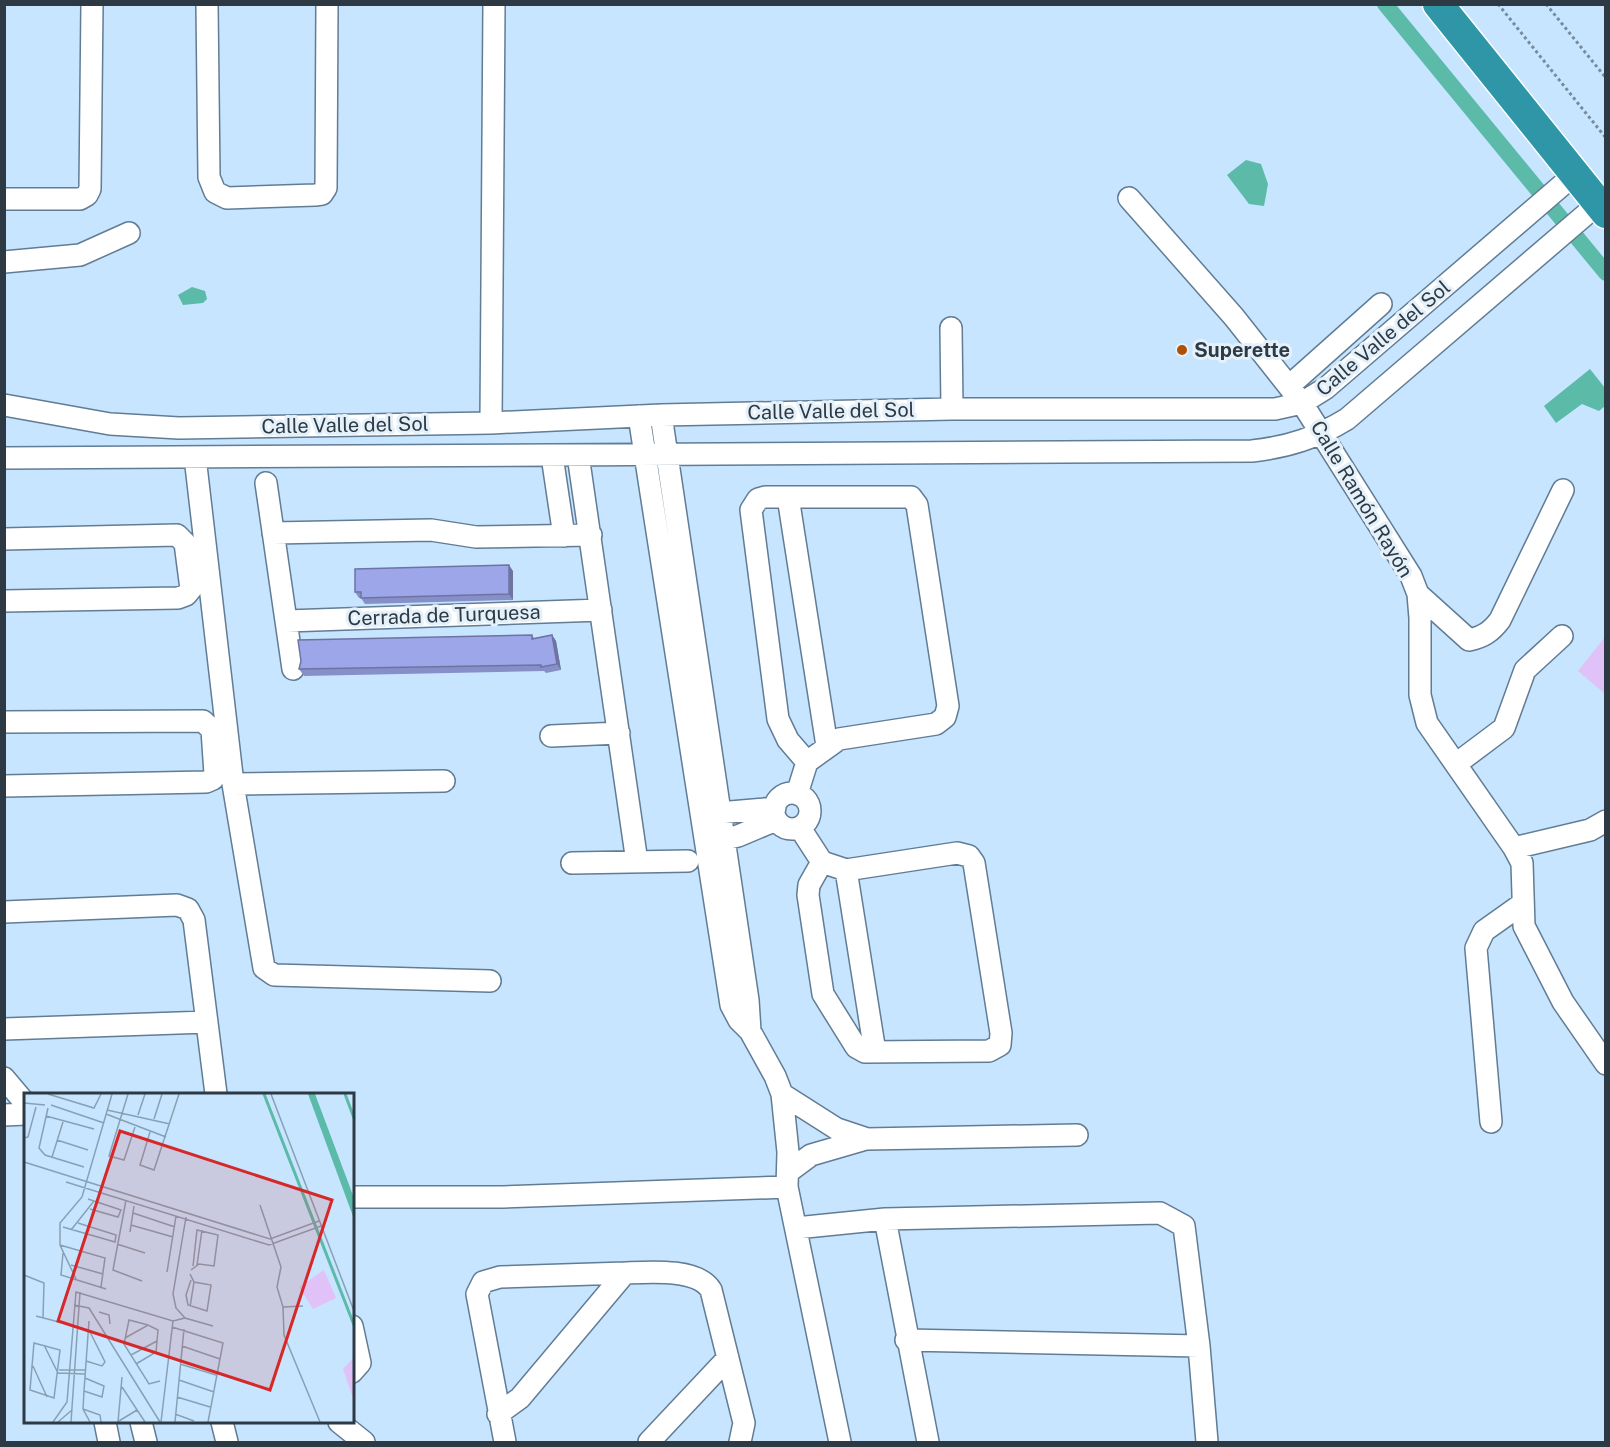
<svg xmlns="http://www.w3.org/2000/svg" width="1610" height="1447" viewBox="0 0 1610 1447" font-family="'Public Sans',sans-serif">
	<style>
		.green { fill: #e1c2f8 }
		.water { fill: #5bbaa8 }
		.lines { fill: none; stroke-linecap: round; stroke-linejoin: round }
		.canal { stroke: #5bbaa8; stroke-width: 16 }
		.minor-casing { stroke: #617c94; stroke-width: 24 }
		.highway-casing { stroke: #fff; stroke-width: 33 }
		.path { stroke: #768b9c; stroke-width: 3; stroke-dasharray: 3 3; stroke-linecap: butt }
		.minor { stroke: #fff; stroke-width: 21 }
		.highway { stroke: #2f96a8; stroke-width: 30 }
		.wall { fill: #878fc8 }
		.shaded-wall { fill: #6e74a2 }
		.building { fill: #9da6e8; stroke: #6e74a2; stroke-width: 1.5 }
		.poi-dot { fill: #b05005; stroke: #e4f0fa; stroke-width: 2 }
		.labels { text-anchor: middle; stroke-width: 6; stroke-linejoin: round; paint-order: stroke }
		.street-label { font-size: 20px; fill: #2d3943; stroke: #e4f0fa }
		.poi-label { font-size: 20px; font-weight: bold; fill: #2d3943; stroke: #e4f0fa; text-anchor: start }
		.inset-river { fill: none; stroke: #5bbaa8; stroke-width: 3 }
		.inset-road { fill: none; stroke: #89a0b4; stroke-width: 1.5 }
		.view { fill: #d62828; fill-opacity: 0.15; stroke: #d62828; stroke-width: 3 }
		.inset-edge { fill: none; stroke: #2d3943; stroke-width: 3 }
	</style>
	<rect width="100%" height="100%" fill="#c7e5ff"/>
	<path class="green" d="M1605,637V694L1578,671Z"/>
	<path class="water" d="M1246,160L1261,164L1268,184L1264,206L1249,204L1227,175Z
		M192,287L205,291L207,299L203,303L183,305L178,295Z
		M1590,369L1605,388V406L1599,411L1582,404L1556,423L1544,406Z"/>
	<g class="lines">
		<path class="canal" d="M1385,4L1606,273"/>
		<g class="minor-casing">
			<path id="minor" d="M207,4L209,177L215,192L227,198L315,195L322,194L326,188L327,4
				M1129,198L1234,317L1302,403L1411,576L1418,594L1420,618V695L1427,723L1514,848L1522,863L1524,926L1563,1002L1606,1064
				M4,199H80L87,195L90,189L92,4
				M4,262L80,255L129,233
				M951,328L952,409
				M1289,386L1381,304
				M4,405L110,424L179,428L491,423L661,415L952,409H1275L1302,403L1326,388L1575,174
				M661,415L748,1000L750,1031
				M639,416L731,1005L739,1020L750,1031L775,1076L782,1094L837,1129L867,1139L1077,1135
				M491,423L494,4
				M578,455L637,862
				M552,456L564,536
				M195,457L233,784L264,968L274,975L490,981
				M4,458L1252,451C1288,447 1316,438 1347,419L1598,204
				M266,483L293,669
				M788,497L827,746
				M273,533L431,530L476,537L591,535
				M4,539L177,535L185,543L191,589L186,595L178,598L4,601
				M1418,594L1469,640C1483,637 1491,632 1500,620L1563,490
				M287,621L601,610
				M4,722L203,721L212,730L215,774L213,779L206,782L4,786
				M551,736L619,733
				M1456,764L1504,728L1525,670L1562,636
				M233,784L444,781
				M774 811a18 18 0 1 1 36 0a18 18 0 1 1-36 0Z
				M797,794L807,762L839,739L936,724L945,717L948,706L917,505L911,497H765L758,499L751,510L778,719L788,740L807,762
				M707,814L775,808
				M800,828L822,862L846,870L957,853L969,856L974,863L1001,1033L1000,1045L989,1051L865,1052L856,1047L823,994L808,895L809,885L822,862
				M712,842L738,836L776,820
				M1514,848L1590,830L1606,821
				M572,863L688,861
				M846,870L875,1052
				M4,912L177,905L188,909L194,920L216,1094
				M4,1029L207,1022
				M4,1078L26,1104
				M4,1115L26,1114
				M1491,1122L1476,948L1484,931L1522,904
				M788,1172L811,1155L866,1139
				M787,1187L840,1442
				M352,1197H503L787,1187L788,1152L782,1094
				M885,1219L928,1442
				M796,1228L885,1219L1160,1213L1184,1226L1199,1346L1207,1442
				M352,1326L360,1363L352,1372
				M906,1340L1199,1346
				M498,1414L520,1398L625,1273C649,1272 698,1268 711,1290L744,1423L740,1442
				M105,1422L109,1442
				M141,1422L146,1442
				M222,1422L227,1442
				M339,1422L364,1442
				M505,1442L477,1294L483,1282L500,1277L625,1273
				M649,1442L728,1358"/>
		</g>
		<g class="highway-casing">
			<path id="highway" d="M1438,4L1606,213"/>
		</g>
		<path class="path" d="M1498,4L1606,138
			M1546,4L1606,78"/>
		<use href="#minor" class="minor"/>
		<use href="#highway" class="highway"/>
	</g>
	<path class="wall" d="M513,571V600L365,604L361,598H359L355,592Z
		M532,635L534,638L552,635L556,641L561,670L546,673L544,671L304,676L299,669Z"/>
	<path class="shaded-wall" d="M509,565L513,571V600L509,594Z
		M552,635L556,641L561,670L557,664Z"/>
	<path class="building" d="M509,565V594L361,598V592H355V569Z
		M532,635V639L552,635L557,664L541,667V665L299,669L301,661L298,640Z"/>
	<circle class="poi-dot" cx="1182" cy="350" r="6"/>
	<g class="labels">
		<g class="street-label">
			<text transform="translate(1383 338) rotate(-40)" y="7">Calle Valle del Sol</text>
			<text transform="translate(831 411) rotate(-1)" y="7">Calle Valle del Sol</text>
			<text transform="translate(345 425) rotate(-1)" y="7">Calle Valle del Sol</text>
			<text transform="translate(1362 499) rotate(59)" y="7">Calle Ramón Rayón</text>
			<text transform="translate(444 615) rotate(-2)" y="7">Cerrada de Turquesa</text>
		</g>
		<g class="poi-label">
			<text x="1194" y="357">Superette</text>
		</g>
	</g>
	<g transform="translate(24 1093)">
		<rect width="330" height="330" fill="#c7e5ff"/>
		<path d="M300,177L312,205L289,216L275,194ZM330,264V308L319,276Z" fill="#e1c2f8"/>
		<path d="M284,1H291L330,105V126Z" fill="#5bbaa8"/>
		<path class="inset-river" d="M240,1L330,232M321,1L330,25"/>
		<path class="inset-road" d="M24,1L70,15L77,1M104,1L85,63L100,67L111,34M247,1L330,218M0,10L21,12M27,12L80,30M24,15L15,55L21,62L60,74M83,17L146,31M82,21L142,44M114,22L121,1M22,23L70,36M130,26L138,1M126,39L116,72L130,77L155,1M0,45L4,44L12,14M33,47L64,57M28,64L39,29M0,69L246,146L295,128M42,89L245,152L297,133M64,106L97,117L94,124L66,116M102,107L89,177L118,188M236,112L257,174L253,194L259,214L260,242L296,329M109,120L151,134M162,124L149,201L152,215L161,225L189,233M107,132L149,144M39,134L91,149L92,142L54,130M47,137L70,108M106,139L110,113M93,151L121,160M36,152L81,165L77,194M39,160L37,182L82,196M47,172L79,181M173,172L178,137M167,177L175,171L190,173L194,142L173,137L169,173M143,179L152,123M166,181L170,189L187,192L183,218L164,212L162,202L167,187M0,182L20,190L19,225M52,186L36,152V130L58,104L88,1M50,212L65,215L136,329M166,214L170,189M259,214L279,213M75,219L85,222L86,231M12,223L50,233M124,232L105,227L100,251L125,291L136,288M148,234L199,250L184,329M101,245L124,232L134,237L132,259L112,271M10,250L36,257L30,305L6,297ZM20,252L34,280L61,281M158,253L196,266M107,262L133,248M62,268L78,273L81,269L65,237M156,271L192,282M9,273L23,304M35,277H61M61,285L80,293L78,304L60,298L59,316L66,329M155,287L190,299M98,294L121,329M60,298L65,228M153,304L186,314M59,316L76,322L77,329M151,321L170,328M95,328L113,317M29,329L43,309L52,199L149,228L161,225M34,329L48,317M47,329L56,199M94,329L98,284M137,329L149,228M151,329L160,236"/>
		<path class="view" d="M96,38L308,107L246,297L34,228Z"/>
		<rect width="330" height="330" class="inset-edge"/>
	</g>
	<rect width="1610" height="1447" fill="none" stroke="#2d3943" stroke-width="12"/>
</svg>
